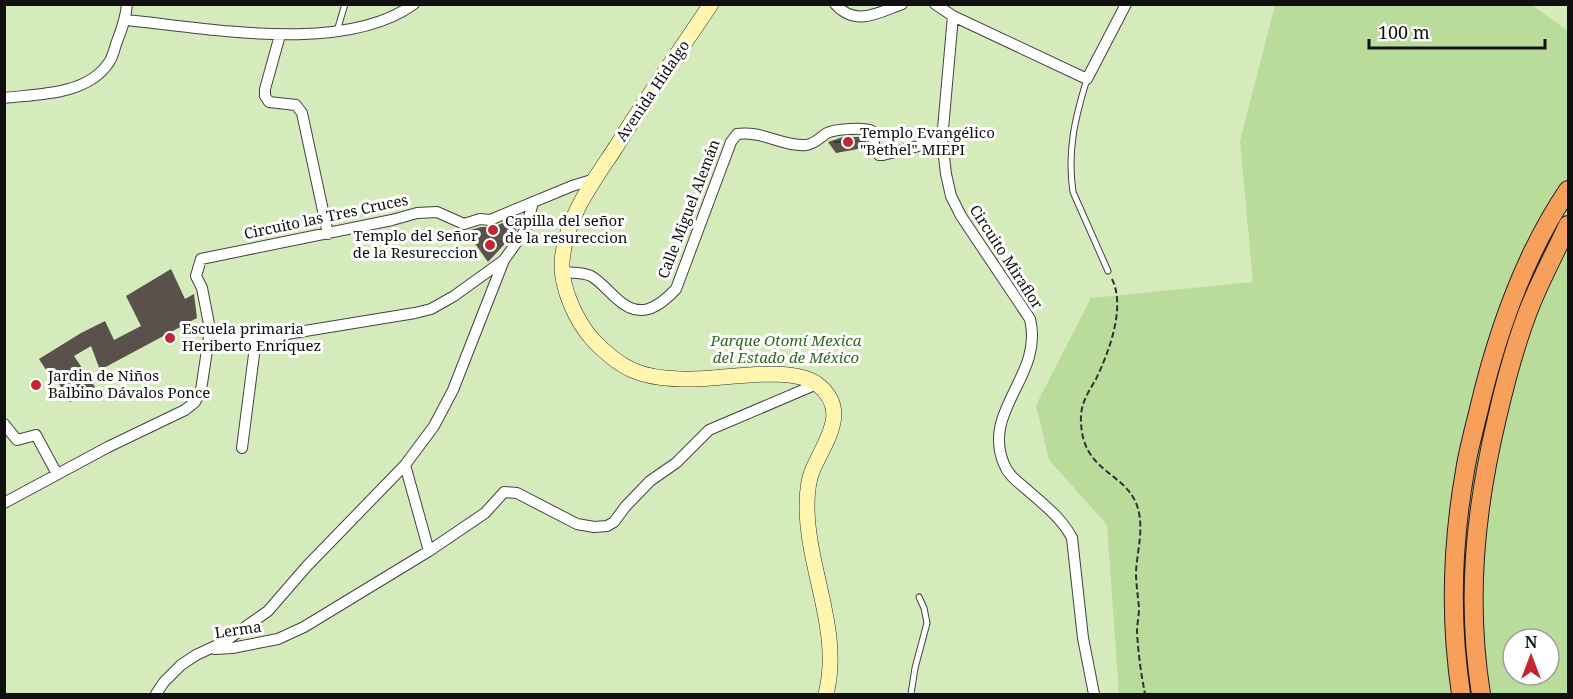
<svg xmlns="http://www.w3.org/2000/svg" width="1573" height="699" viewBox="0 0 1573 699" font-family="'Noto Serif',serif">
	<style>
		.green { fill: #d5ebbc; fill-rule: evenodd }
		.forest { fill: #b9dc9b; fill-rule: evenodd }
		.building { fill: #5a514c }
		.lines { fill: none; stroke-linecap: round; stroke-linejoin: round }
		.lane-casing { stroke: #434343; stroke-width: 7 }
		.street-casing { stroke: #434343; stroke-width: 12 }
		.secondary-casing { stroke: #323232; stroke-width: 16 }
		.highway-casing { stroke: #212121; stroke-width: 20 }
		.path { stroke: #323232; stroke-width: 2; stroke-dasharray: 6 3; stroke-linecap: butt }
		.lane { stroke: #fff; stroke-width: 5 }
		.street { stroke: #fff; stroke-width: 10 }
		.secondary { stroke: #fff5af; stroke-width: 15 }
		.highway { stroke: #f6a05b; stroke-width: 18 }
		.poi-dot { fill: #c4252e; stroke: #fff; stroke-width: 2 }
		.labels { text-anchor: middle; stroke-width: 6; stroke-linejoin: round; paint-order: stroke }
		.street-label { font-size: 15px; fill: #101010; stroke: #fff }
		.poi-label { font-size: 15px; fill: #101010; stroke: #fff; text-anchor: start }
		.park-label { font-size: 15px; font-style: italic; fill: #2f6b1e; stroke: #fff }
	</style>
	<rect width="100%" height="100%" fill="#fffdf4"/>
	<path class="green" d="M4,5H1568V694H5ZM1513,639H1549V675H1513Z"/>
	<path class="forest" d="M1275,5H1532L1568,31V694H1119L1107,525L1049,460L1036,405L1091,298L1253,282L1240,141ZM1513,639H1549V675H1513Z"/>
	<path class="building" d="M843,137H865L867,145H861L858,149L836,153L828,142Z
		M522,215L519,226L512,236L488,262L469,235L470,230L481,227H493Z
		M171,269L185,299L194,294L197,318L100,370L91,346L74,356L95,387L70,402L51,370L48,373L39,359L81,333L105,321L114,340L141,326L126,296Z"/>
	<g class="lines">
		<g class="lane-casing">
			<path id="lane" d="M337,31L345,4
				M1087,79C1075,118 1067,151 1073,192L1108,271
				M911,694L915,668L927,623L924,608L919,597"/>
		</g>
		<g class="street-casing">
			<path id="street" d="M835,4C856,27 877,13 902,4
				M935,4L953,16L1087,79L1126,4
				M953,16L942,140L946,174L951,196L961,216L1030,319C1044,376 981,410 1004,464C1008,475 1017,481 1025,488C1042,503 1062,518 1072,538L1083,638L1094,694
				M126,20C208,28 344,55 414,4
				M280,35L265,89V96L269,102L296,105L302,113L328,234
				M4,98C38,94 85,95 107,65C112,60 114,51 116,44C121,31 126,19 127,4
				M562,272C571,273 582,272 591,276C600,281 608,291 616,298C639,320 657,309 676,289L731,142L737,134C761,130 784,147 806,145C815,144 819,138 827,133C835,129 864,127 872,131L875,150L879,155H883L942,140
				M209,337L256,339L415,313L431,309L454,296L504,260L526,229L533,202
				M4,424L17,440L36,435L57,474
				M242,448L256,339
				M4,503L108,447L185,410L195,402L201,390L209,337V324L202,288L196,276L201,259L392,220L417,213L437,212L464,224L480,219L490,220L572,186L595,179
				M429,551L485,513L504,492L517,493L577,524L594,527L607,526L614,522L625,507L650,481L676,463L709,430L817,384
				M215,649L232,648L278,639L304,627L429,551L405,465
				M156,694L164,682L181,665L196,655L224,642L268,611L307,566L405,465L434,426L453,390L504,260"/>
		</g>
		<g class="secondary-casing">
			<path id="secondary" d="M711,4C679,52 646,98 616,147C593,182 565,218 562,262C561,288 576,321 593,340C621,369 640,378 681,379C715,381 790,364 817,384C851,410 825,441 813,469C808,480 807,495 807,506C807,569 842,631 826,694"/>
		</g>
		<g class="highway-casing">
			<path id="highway" d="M1461,694C1450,621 1452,545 1465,471C1468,451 1474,430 1479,409C1497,333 1524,255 1568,190
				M1481,694C1466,600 1475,510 1497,418C1506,379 1516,341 1531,304C1542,277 1556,251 1568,225"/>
		</g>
		<path class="path" d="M834,142H846
			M1112,279C1126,307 1109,352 1096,379C1088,393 1080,404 1081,421C1082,476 1131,471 1139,513C1143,532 1137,553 1136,572C1136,584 1138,596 1139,608C1139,616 1137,624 1137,631C1138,652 1141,674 1145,694"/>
		<use href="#lane" class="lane"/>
		<use href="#street" class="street"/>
		<use href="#secondary" class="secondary"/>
		<use href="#highway" class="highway"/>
	</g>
	<g class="poi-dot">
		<circle cx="848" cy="142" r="6"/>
		<circle cx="493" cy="230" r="6"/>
		<circle cx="490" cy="245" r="6"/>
		<circle cx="170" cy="338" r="6"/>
		<circle cx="36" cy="385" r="6"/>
	</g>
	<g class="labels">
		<g class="street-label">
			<text transform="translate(653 91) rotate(-56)" y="5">Avenida Hidalgo</text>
			<text transform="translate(689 209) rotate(-69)" y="5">Calle Miguel Alemán</text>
			<text transform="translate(326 217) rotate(-12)" y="5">Circuito las Tres Cruces</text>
			<text transform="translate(1006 257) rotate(57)" y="5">Circuito Miraflor</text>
			<text transform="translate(238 630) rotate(-8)" y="5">Lerma</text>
		</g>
		<g class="poi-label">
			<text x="860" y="138">Templo Evangélico<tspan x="860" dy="17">"Bethel" MIEPI</tspan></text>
			<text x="505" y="226">Capilla del señor<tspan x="505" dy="17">de la resureccion</tspan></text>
			<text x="478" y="241" text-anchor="end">Templo del Señor<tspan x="478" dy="17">de la Resureccion</tspan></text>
			<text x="182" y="334">Escuela primaria<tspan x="182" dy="17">Heriberto Enriquez</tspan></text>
			<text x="48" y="381">Jardin de Niños<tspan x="48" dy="17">Balbino Dávalos Ponce</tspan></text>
		</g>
		<g class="park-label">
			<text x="786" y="346">Parque Otomí Mexica<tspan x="786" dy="17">del Estado de México</tspan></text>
		</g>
	</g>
	<rect width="1573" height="699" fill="none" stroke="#101010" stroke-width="12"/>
	<g transform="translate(1531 657)"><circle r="28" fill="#ffffff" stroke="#9f9f9f" stroke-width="1.5"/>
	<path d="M0-4.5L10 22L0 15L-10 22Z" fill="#c4252e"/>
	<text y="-9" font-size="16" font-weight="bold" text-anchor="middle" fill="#101010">N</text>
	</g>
	<path d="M1369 39v9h176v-9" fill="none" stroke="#101010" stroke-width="3"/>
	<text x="1378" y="39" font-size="18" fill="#101010" stroke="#ffffff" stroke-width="4.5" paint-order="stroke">100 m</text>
</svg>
